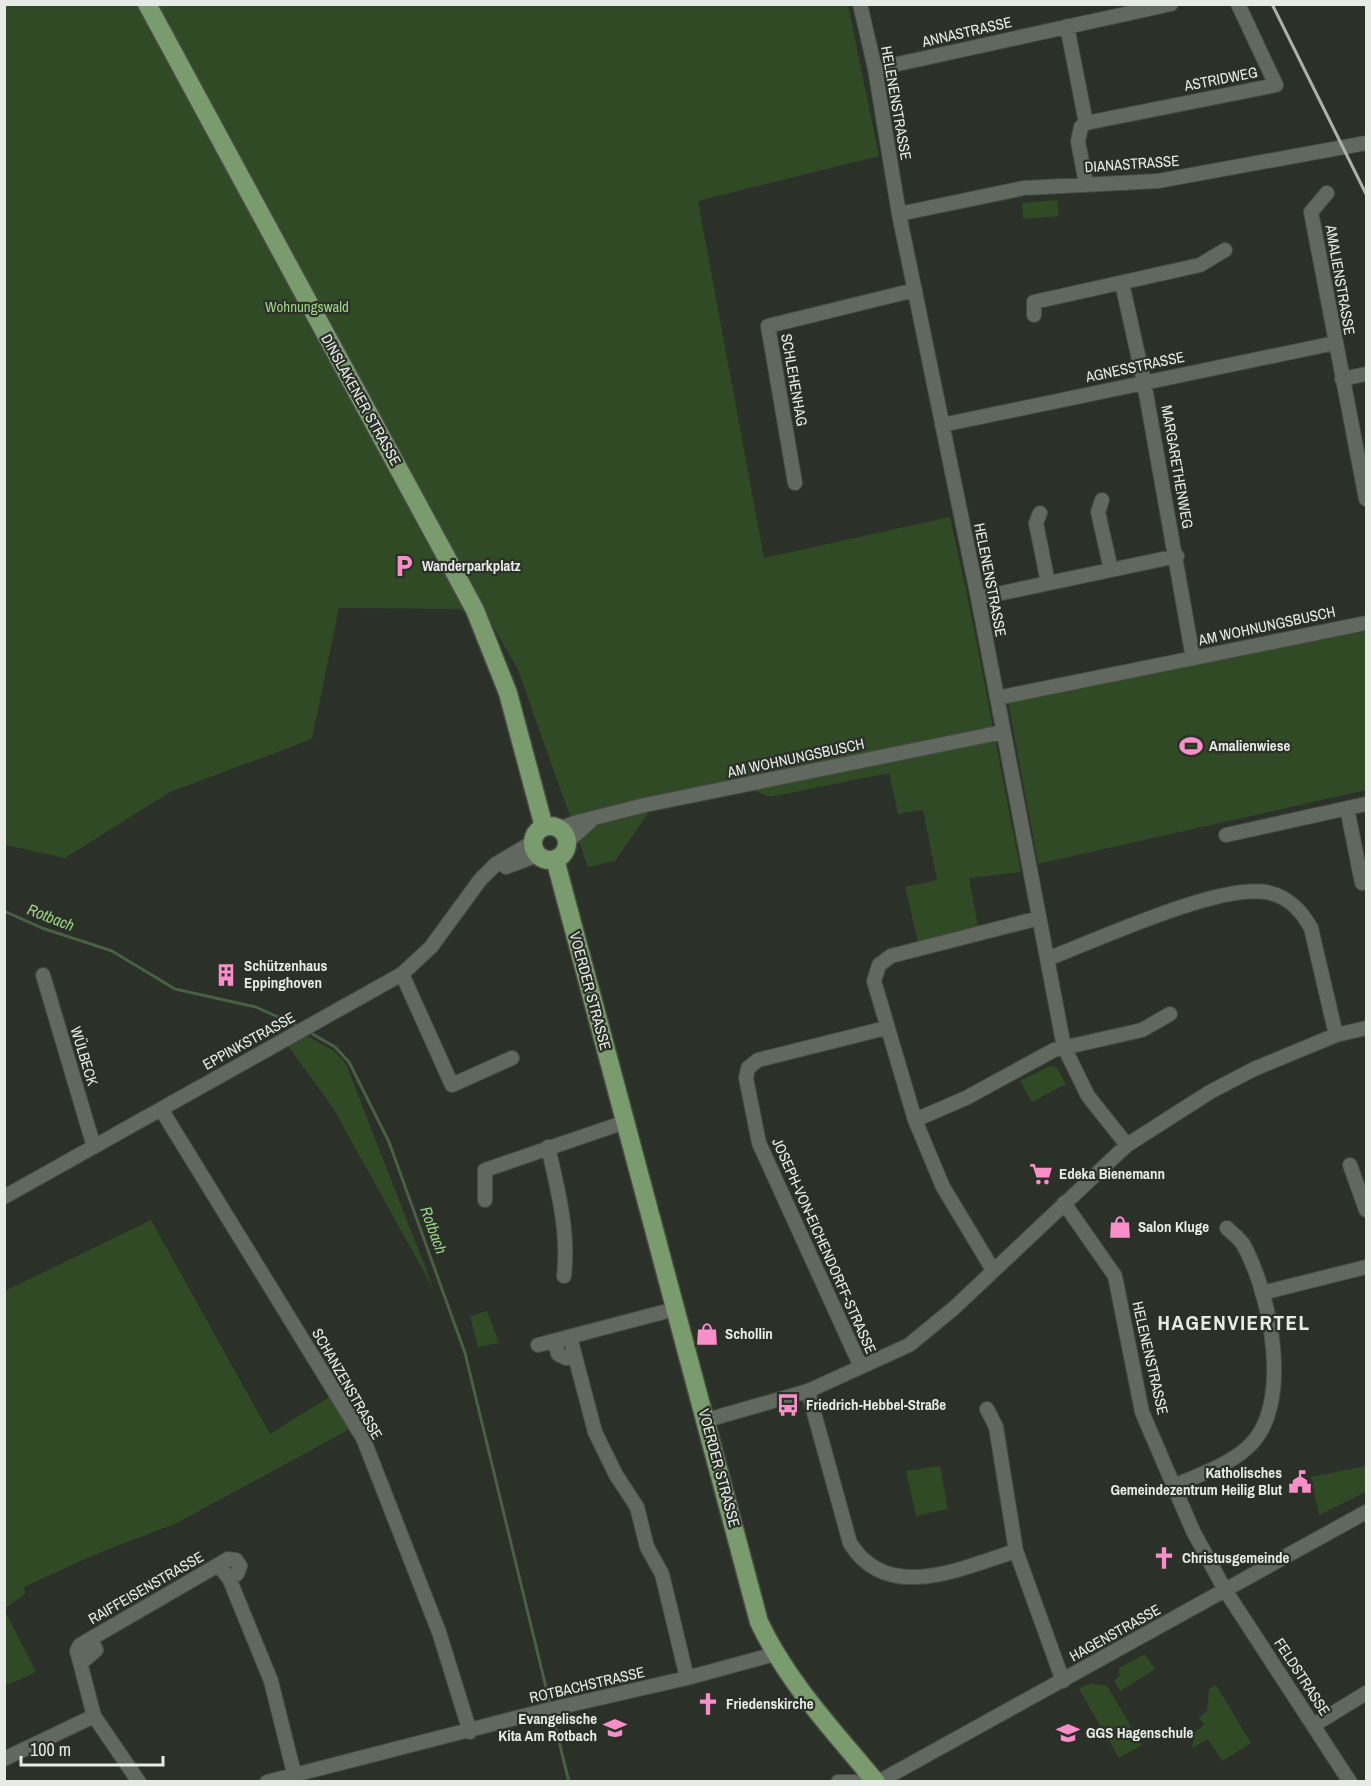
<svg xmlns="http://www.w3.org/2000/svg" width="1371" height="1786" viewBox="0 0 1371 1786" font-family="'Archivo Narrow',sans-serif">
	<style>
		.green { fill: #304a26 }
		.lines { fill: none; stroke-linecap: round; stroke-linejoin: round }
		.stream { stroke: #4a5f45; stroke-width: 3 }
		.minor-casing { stroke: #464b44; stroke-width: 16 }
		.major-casing { stroke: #464b44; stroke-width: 21 }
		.minor { stroke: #61685f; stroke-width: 14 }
		.major { stroke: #7a9b6d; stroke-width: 18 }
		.rail { stroke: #adb1ab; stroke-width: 3 }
		.labels { text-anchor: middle; stroke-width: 4.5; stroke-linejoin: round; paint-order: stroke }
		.street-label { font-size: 15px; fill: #e7ebe6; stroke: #2b3028 }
		.park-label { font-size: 15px; fill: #9cd585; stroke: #2b3028 }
		.poi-label { font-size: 15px; font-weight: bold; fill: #e7ebe6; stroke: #2b3028; text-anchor: start }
		.water-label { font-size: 16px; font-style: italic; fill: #9ad383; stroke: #2b3028 }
		.district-label { font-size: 21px; font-weight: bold; letter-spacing: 1.5px; fill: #e7ebe6; stroke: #2b3028 }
	</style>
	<rect width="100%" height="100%" fill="#2b3028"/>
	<path class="green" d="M5,5H848L879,156L698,201L764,558L950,517C977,635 997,753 1021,872L969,878L978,926L918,942L905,887L937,880L923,810L898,814L889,773L770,797L745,787L649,812L615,861L588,867L518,670L483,609L339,608L312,739L170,792L65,858L5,845Z
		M1057,200L1059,216L1023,219L1022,203Z
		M1366,631V790L1038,864L1008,702Z
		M307,1036L334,1051L346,1064L434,1290L333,1108L288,1046Z
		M1050,1066L1057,1068L1066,1084L1032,1102L1020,1081Z
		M151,1220L270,1434L331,1396L350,1429L177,1523L96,1554L24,1587L25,1594L5,1608V1291Z
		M487,1311L499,1343L478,1347L470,1316Z
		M940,1466L948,1509L916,1516L906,1471Z
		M1366,1466V1492L1319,1515L1311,1477Z
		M4,1609L36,1672L5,1686H4Z
		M1145,1654L1155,1669L1120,1691L1114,1681L1119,1676V1668Z
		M1091,1683L1107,1686L1142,1745L1119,1758L1079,1689Z
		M1216,1685L1251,1743L1222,1761L1208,1739L1192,1748L1196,1731L1204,1725L1199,1717L1207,1711L1209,1689Z"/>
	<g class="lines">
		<path class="stream" d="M4,911L42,928L112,951L175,989L256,1007L298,1026
			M309,1032L335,1047L349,1062L389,1142L465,1353L550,1704
			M552,1713L569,1782"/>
		<g class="minor-casing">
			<path id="minor" d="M860,4L875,69L899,214L978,598L1064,1047L1088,1096L1127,1145
				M1067,26L1086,123
				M875,69L1171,4
				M1086,184L1078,141L1081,127L1086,123L1276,85L1238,4
				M1327,193L1311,212L1366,499
				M899,214L1024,188L1158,181L1366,143
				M1122,283L1144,382L1193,658
				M1034,315V302L1200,265L1225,250
				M1342,379L1366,374
				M942,425L1335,343
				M795,483L768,326L915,290
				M1102,500L1098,512L1111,570
				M1040,513L1036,523L1048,583
				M978,598L1177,556
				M997,698L1366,623
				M1347,808L1362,883
				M560,829L574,823L645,805L1003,732
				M1226,835L1366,804
				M567,842L592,820
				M506,867L538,855
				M1047,959C1097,940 1217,884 1266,892C1288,896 1301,910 1311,928L1336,1035
				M402,974L452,1085L512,1058
				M43,975L94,1147
				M161,1109L363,1438L439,1632L470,1732
				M915,1120L966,1098L1054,1050L1142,1030L1170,1014
				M548,1147C558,1190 569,1232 564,1276
				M1350,1165L1366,1210
				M4,1197L402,974L431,947L480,880L496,864L533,842
				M485,1200V1170L625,1122
				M1064,1203L1115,1276L1142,1412L1193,1531L1225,1590L1350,1782
				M993,1270L943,1187L915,1120L874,981L879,965L891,956L1039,918
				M1262,1293L1366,1267
				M570,1337L595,1432L616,1475L637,1507L647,1547L662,1574L687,1678
				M555,1341L558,1354L566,1358L575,1357
				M538,1345L675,1309
				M861,1367L759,1143L746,1078L748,1068L758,1060L886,1028
				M808,1391L850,1543C887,1604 962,1568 1016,1551
				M987,1409L996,1427L1016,1551L1063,1681
				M707,1420L808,1391L909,1345L954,1308L1127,1145L1210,1092L1254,1069L1336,1035L1366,1028
				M1174,1486C1198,1475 1227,1466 1247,1448C1295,1407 1270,1292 1243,1244C1239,1238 1232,1233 1227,1228
				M228,1559L236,1560L240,1566L237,1574L229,1578L218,1565Z
				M229,1578L271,1681L294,1773
				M81,1663L96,1650L91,1639
				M1314,1725L1366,1693
				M4,1759L94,1716
				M139,1782L94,1716L77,1651L80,1645L218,1565
				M267,1782L543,1711L687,1678L775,1654
				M838,1782H870
				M878,1782L1366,1512"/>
		</g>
		<g class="major-casing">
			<path id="major" d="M147,4L475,610L508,693L544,827
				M533 843a17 17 0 1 1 34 0a17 17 0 1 1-34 0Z
				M555,859L759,1622C788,1683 833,1730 876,1782"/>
		</g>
		<use href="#minor" class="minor"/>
		<use href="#major" class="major"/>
		<path class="rail" d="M1272,4L1366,194"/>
	</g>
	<defs>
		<g id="parking-bare" transform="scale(1.8)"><path d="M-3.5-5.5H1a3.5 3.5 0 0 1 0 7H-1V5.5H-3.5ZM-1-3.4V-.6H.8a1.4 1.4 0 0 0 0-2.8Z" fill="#f98fc8" stroke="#2b3028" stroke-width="2.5" paint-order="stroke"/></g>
		<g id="stadium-bare" transform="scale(1.8)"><path d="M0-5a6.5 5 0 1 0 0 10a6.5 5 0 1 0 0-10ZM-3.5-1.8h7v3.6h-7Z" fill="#f98fc8" stroke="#2b3028" stroke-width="2.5" paint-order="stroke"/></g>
		<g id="building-bare" transform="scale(1.8)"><path d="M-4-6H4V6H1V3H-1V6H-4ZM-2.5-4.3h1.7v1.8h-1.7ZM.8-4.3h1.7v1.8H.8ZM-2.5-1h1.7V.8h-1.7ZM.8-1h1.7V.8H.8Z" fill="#f98fc8" stroke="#2b3028" stroke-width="2.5" paint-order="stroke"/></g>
		<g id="supermarket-bare" transform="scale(1.8)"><path d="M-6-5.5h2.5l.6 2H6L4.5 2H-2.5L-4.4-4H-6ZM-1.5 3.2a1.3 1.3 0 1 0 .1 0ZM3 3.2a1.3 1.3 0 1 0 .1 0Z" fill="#f98fc8" stroke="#2b3028" stroke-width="2.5" paint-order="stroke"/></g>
		<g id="shop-bare" transform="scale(1.8)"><path d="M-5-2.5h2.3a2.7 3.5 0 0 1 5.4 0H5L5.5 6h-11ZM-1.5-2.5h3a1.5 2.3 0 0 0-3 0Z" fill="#f98fc8" stroke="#2b3028" stroke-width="2.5" paint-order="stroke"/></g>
		<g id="bus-bare" transform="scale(1.8)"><path d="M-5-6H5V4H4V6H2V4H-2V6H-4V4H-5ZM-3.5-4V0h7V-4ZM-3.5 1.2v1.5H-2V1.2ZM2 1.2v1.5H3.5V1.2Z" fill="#f98fc8" stroke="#2b3028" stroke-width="2.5" paint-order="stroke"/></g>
		<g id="civic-bare" transform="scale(1.8)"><path d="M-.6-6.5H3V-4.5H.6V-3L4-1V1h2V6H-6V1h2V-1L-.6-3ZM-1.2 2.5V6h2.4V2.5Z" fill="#f98fc8" stroke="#2b3028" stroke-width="2.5" paint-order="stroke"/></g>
		<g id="church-bare" transform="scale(1.8)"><path d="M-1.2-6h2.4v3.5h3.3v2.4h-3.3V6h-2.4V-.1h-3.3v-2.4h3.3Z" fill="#f98fc8" stroke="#2b3028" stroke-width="2.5" paint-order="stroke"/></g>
		<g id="school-bare" transform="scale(1.8)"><path d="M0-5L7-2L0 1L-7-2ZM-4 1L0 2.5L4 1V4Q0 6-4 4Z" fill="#f98fc8" stroke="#2b3028" stroke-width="2.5" paint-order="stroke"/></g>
	</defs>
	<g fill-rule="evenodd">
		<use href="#parking-bare" x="404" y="566"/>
		<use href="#stadium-bare" x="1191" y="746"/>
		<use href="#building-bare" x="226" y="975"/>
		<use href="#supermarket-bare" x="1041" y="1174"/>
		<use href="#shop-bare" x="1120" y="1227"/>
		<use href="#shop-bare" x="707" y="1334"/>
		<use href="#bus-bare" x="788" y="1405"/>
		<use href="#civic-bare" x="1300" y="1482"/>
		<use href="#church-bare" x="1164" y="1558"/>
		<use href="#church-bare" x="708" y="1704"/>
		<use href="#school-bare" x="615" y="1728"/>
		<use href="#school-bare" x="1068" y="1733"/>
	</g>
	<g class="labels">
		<g class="street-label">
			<text transform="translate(967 32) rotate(-13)" y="5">ANNASTRASSE</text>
			<text transform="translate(1221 79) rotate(-11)" y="5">ASTRIDWEG</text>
			<text transform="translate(896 103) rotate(80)" y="5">HELENENSTRASSE</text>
			<text transform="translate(1132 164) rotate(-4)" y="5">DIANASTRASSE</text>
			<text transform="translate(1340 280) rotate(80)" y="5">AMALIENSTRASSE</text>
			<text transform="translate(1135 367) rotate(-12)" y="5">AGNESSTRASSE</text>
			<text transform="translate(794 380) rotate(80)" y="5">SCHLEHENHAG</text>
			<text transform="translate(361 400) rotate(61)" y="5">DINSLAKENER STRASSE</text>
			<text transform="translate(1177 467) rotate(80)" y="5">MARGARETHENWEG</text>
			<text transform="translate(990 580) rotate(79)" y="5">HELENENSTRASSE</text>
			<text transform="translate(1267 626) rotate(-12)" y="5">AM WOHNUNGSBUSCH</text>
			<text transform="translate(796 758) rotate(-12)" y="5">AM WOHNUNGSBUSCH</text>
			<text transform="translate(590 991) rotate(75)" y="5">VOERDER STRASSE</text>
			<text transform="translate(249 1041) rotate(-29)" y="5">EPPINKSTRASSE</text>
			<text transform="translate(84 1056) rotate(73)" y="5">WÜLBECK</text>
			<text transform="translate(824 1246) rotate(66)" y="5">JOSEPH-VON-EICHENDORFF-STRASSE</text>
			<text transform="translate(1150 1358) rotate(77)" y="5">HELENENSTRASSE</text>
			<text transform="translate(347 1384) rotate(60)" y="5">SCHANZENSTRASSE</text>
			<text transform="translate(719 1468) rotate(75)" y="5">VOERDER STRASSE</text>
			<text transform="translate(146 1588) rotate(-30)" y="5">RAIFFEISENSTRASSE</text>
			<text transform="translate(1115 1633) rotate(-29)" y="5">HAGENSTRASSE</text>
			<text transform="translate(1302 1677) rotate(57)" y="5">FELDSTRASSE</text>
			<text transform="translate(587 1685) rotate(-13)" y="5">ROTBACHSTRASSE</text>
		</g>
		<g class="park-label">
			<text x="307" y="312">Wohnungswald</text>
		</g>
		<g class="poi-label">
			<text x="422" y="571">Wanderparkplatz</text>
			<text x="1209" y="751">Amalienwiese</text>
			<text x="244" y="971">Schützenhaus<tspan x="244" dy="17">Eppinghoven</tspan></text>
			<text x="1059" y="1179">Edeka Bienemann</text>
			<text x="1138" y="1232">Salon Kluge</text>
			<text x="725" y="1339">Schollin</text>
			<text x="806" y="1410">Friedrich-Hebbel-Straße</text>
			<text x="1282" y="1478" text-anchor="end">Katholisches<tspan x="1282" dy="17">Gemeindezentrum Heilig Blut</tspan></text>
			<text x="1182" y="1563">Christusgemeinde</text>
			<text x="726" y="1709">Friedenskirche</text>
			<text x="597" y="1724" text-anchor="end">Evangelische<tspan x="597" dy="17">Kita Am Rotbach</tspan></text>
			<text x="1086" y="1738">GGS Hagenschule</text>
		</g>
		<g class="water-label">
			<text transform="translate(51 917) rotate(21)" y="6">Rotbach</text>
			<text transform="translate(434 1230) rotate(70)" y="6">Rotbach</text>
		</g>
		<g class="district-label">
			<text x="1234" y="1330">HAGENVIERTEL</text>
		</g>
	</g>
	<rect width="1371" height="1786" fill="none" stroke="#e7ebe6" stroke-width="12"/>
	<path d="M21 1756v9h142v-9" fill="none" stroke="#e7ebe6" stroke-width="3"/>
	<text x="30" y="1756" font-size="18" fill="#e7ebe6" stroke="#2b3028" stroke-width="4.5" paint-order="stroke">100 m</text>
</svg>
